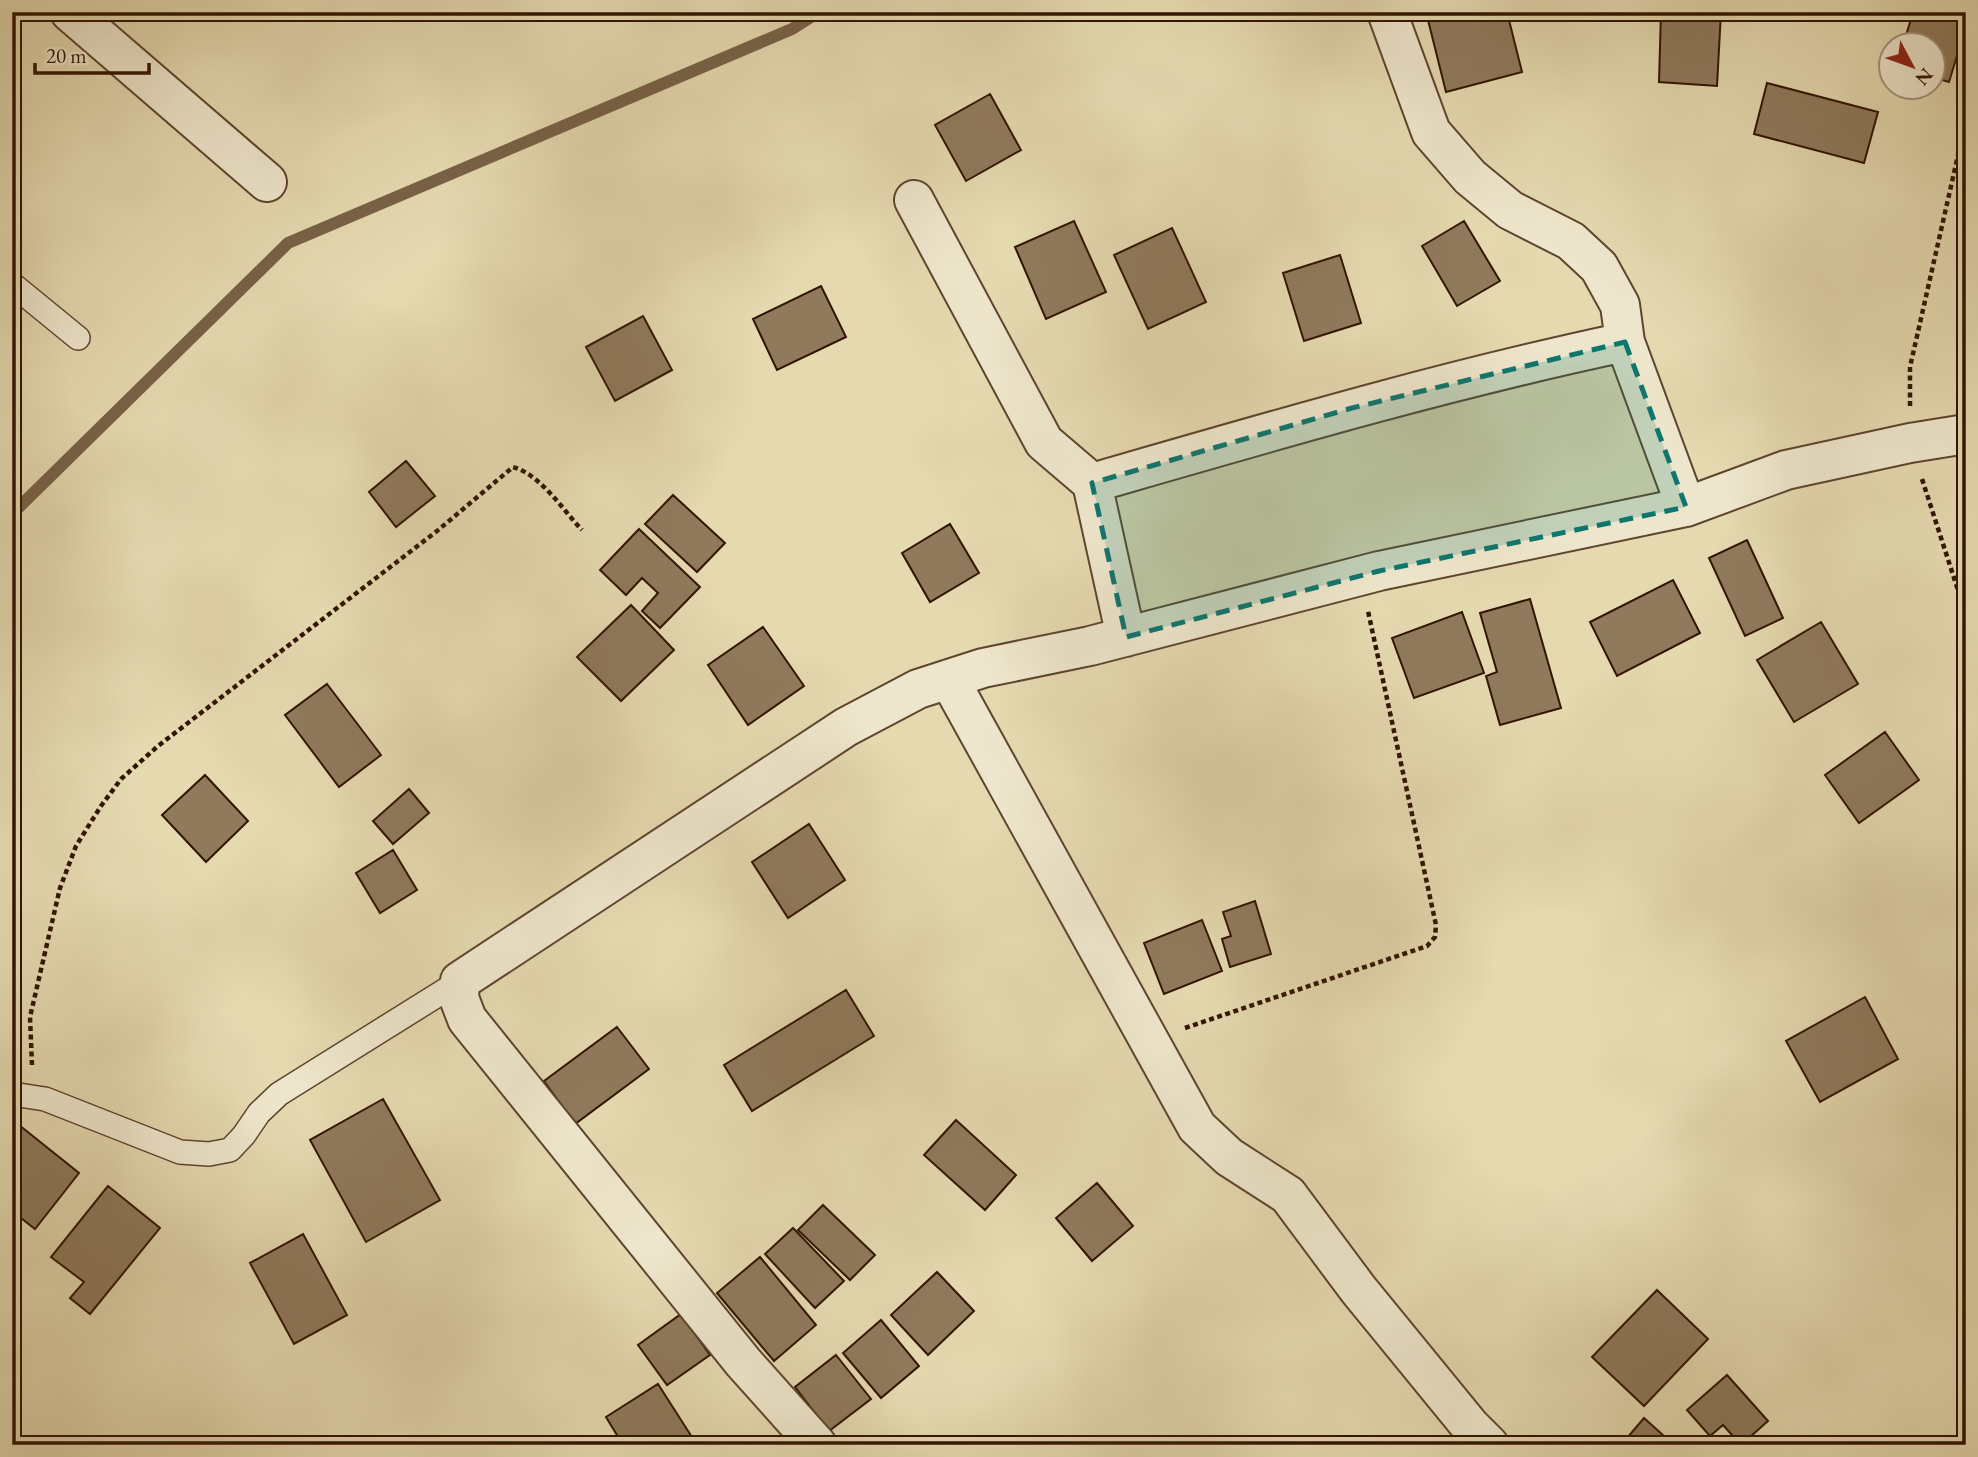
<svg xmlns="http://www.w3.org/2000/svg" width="1978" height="1457" viewBox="0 0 1978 1457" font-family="'EB Garamond',serif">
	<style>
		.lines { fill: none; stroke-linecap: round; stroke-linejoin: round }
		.stream { stroke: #786247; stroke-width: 12 }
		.building { fill: #8f7a5c; stroke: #311402; stroke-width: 2 }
		.lane-casing { stroke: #5e452e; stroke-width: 26 }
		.street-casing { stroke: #5e452e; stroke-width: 42 }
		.path { stroke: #311402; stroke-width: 4.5; stroke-dasharray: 5 3.5; stroke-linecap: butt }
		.lane { stroke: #eee6cc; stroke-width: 23 }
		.street { stroke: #eee6cc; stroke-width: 38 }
		.marked { fill: #0f766e; fill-opacity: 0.2; stroke: #0f766e; stroke-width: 5; stroke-dasharray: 14 9; stroke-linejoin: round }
	</style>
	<rect width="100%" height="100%" fill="#e5d9b0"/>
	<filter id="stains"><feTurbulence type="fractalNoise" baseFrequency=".00286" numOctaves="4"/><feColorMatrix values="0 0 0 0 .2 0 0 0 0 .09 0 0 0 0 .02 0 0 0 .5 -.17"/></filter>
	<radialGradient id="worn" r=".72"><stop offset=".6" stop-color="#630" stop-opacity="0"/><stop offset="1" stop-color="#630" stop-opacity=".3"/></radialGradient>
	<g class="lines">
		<path class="stream" d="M12,514L288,243L792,29L819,12"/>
	</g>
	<path class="building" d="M1426,12H1507L1522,72L1446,92Z
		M1661,12H1721L1717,86L1659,82Z
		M1913,12H1966V26L1949,82L1932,77V46H1903Z
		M1767,83L1878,112L1864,163L1754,134Z
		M990,94L1021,150L966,181L935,125Z
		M1074,221L1106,292L1046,319L1015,247Z
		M1464,221L1500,281L1457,306L1422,246Z
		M1172,228L1206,302L1148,329L1114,255Z
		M1340,255L1361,323L1304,341L1283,273Z
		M821,286L846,337L777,370L753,319Z
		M643,316L672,370L615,401L586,347Z
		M406,461L435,496L396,527L369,492Z
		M673,495L725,543L697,572L645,524Z
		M950,524L979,573L930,602L902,553Z
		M639,529L700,587L660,628L642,611L658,593L642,578L626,595L600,570Z
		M1747,540L1783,618L1745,636L1709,558Z
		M1673,580L1700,633L1617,676L1590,622Z
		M1530,599L1561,708L1500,725L1486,676L1497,672L1480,613Z
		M631,605L674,650L621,701L577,657Z
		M1462,612L1484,673L1414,698L1392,638Z
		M1821,622L1858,684L1794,722L1757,660Z
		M763,627L804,686L748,725L708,665Z
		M327,684L381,755L339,787L285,715Z
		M1885,732L1919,780L1859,823L1825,775Z
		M205,775L248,821L206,862L162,815Z
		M409,789L429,813L393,844L373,821Z
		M809,824L845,880L788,918L752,862Z
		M393,850L417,890L380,913L356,873Z
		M1255,901L1271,954L1230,967L1222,939L1231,936L1223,912Z
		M1202,920L1222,971L1164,994L1144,943Z
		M846,990L874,1036L752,1111L724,1065Z
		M1865,997L1898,1059L1820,1102L1786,1041Z
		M617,1027L649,1069L575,1124L544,1081Z
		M383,1099L440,1200L366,1242L310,1140Z
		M956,1120L1016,1175L985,1210L924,1155Z
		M19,1125L79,1173L35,1229L12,1211V1133Z
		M1097,1183L1133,1226L1092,1261L1056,1218Z
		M108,1186L160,1228L90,1314L70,1298L84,1282L51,1257Z
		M823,1205L875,1255L850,1280L798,1230Z
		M793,1228L844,1281L815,1308L765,1254Z
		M303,1234L347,1315L294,1344L250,1263Z
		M760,1257L816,1325L774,1361L717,1293Z
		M937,1272L974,1311L928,1355L891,1315Z
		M1657,1290L1708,1339L1644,1406L1592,1357Z
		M681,1314L710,1355L667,1385L638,1345Z
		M881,1320L919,1366L881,1398L843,1353Z
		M836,1355L871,1399L829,1431L795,1387Z
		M1727,1375L1768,1421L1741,1445L1723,1425L1710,1436L1687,1410Z
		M658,1384L697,1445H623L606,1417Z
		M1644,1418L1674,1445H1621Z"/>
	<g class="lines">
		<g class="lane-casing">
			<path id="lane" d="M12,284L78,338
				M12,1094L45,1099L180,1152L209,1154L230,1150L244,1135L259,1113L279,1094L460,981"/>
		</g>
		<g class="street-casing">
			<path id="street" d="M70,12L267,182
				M1387,12L1431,132L1470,177L1510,210L1571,241L1599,267L1620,305L1625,342L1686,507
				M914,200L1044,442L1092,483L1126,637
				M1092,483C1269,432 1445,380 1625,342
				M949,679L1197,1127L1229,1157L1288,1195L1358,1289L1470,1426L1489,1445
				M817,1445L743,1362L467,1019L459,998L460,981L846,727L918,689L983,668L1090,646L1379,571L1686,507L1786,470L1910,443L1966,434"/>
		</g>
		<path class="path" d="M1910,406V367L1966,120
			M1922,479L1966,615
			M1185,1028L1427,946L1435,937L1436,925L1368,611
			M32,1065L30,1017L60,888L76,846L101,806L121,779L158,746L437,531L513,467C541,475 562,509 582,530"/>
		<use href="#lane" class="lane"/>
		<use href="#street" class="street"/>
	</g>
	<path class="marked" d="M1625,342L1686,507L1379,571L1126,637L1092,483L1352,408Z"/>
	<rect width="1978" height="1457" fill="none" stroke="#e5d9b0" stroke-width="42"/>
	<rect x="14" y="14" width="1950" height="1429" fill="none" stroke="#311402" stroke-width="3.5"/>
	<rect x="21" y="21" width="1936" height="1415" fill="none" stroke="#311402" stroke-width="2"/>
	<g transform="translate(1912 66) rotate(131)"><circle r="33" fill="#eee6cc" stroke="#a2927b" stroke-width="2"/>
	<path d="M0-5L12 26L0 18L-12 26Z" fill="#8f2418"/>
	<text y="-10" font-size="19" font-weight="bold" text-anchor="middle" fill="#311402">N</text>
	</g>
	<path d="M35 63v10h114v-10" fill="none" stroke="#311402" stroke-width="3.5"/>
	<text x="46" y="63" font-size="21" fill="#311402" stroke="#eee6cc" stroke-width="5" paint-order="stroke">20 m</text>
	<rect width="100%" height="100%" filter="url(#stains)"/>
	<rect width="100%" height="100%" fill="url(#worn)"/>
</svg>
